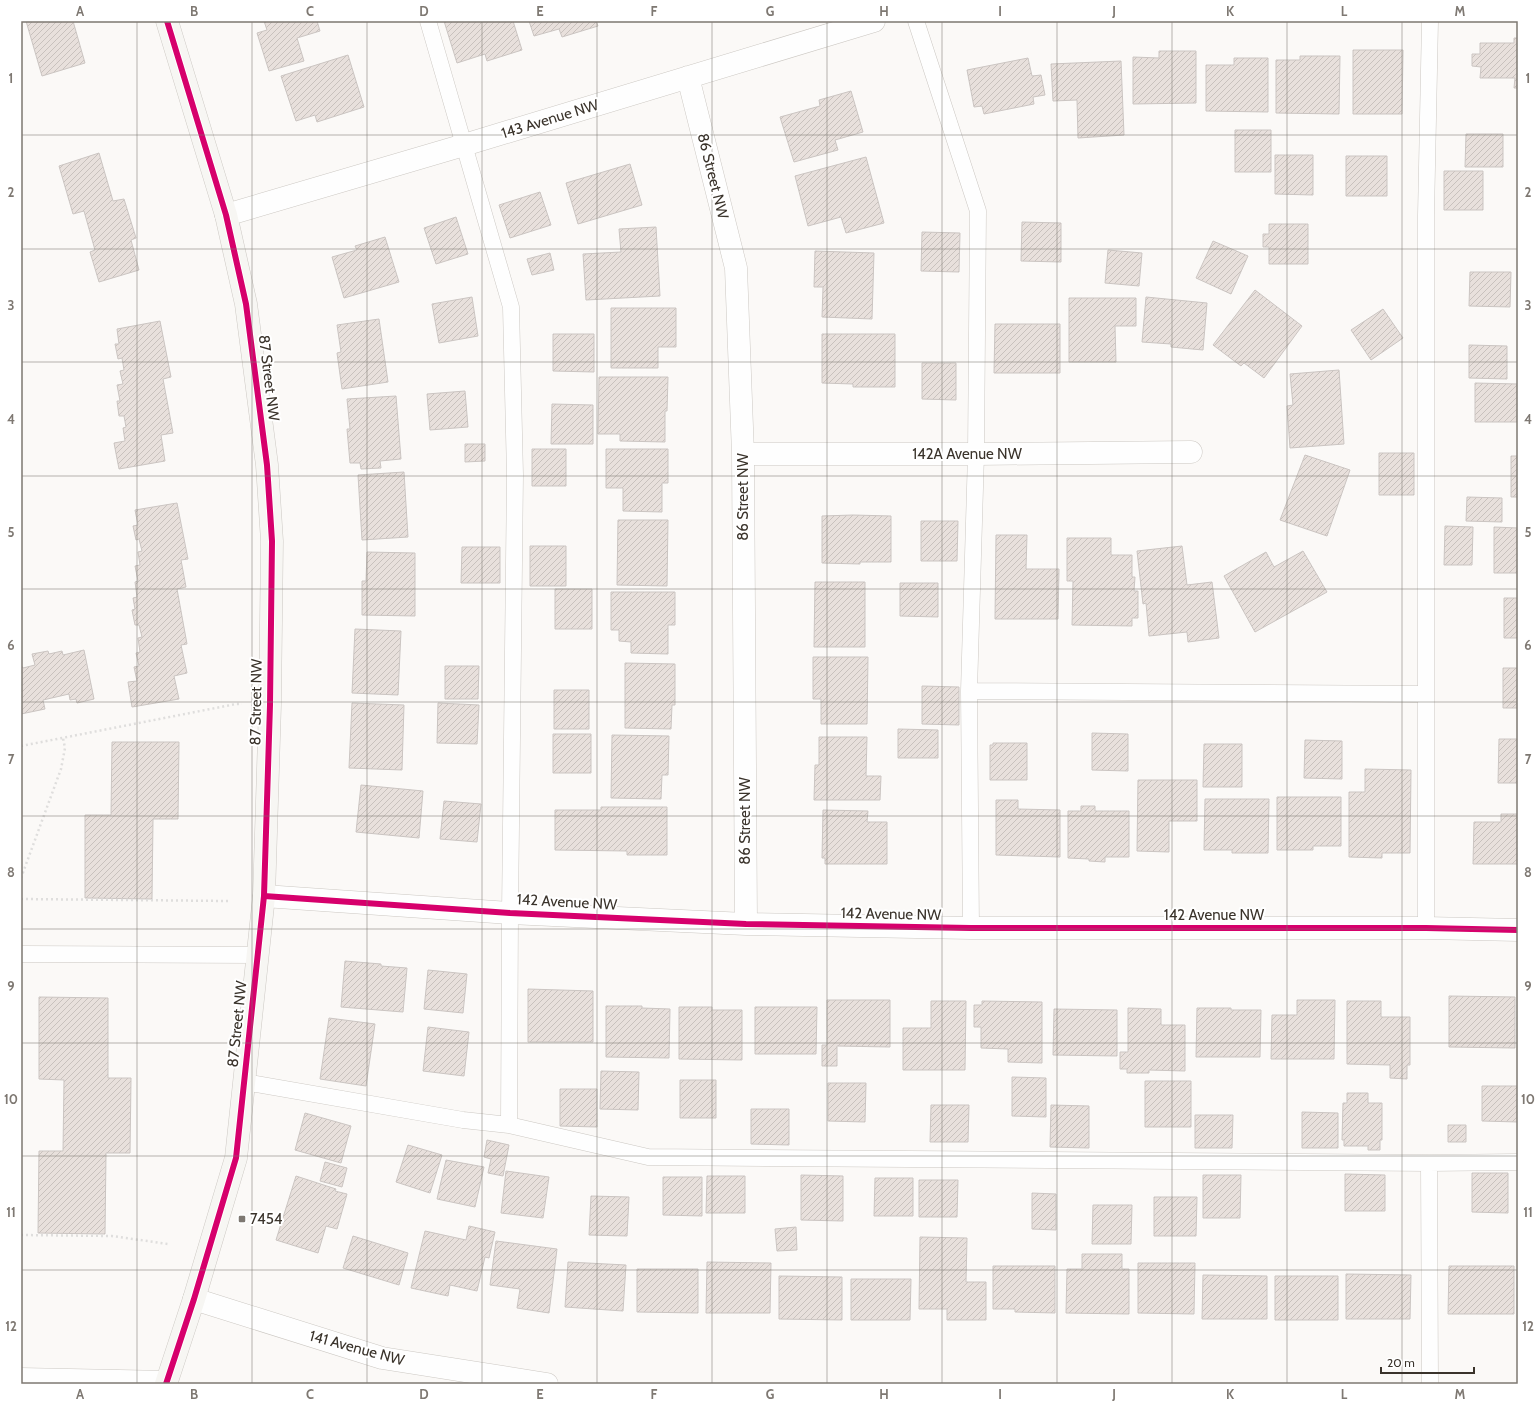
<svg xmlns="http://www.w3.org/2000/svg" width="1539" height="1405" viewBox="0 0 1539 1405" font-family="Cabin,sans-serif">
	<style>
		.building { fill: url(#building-hatch); stroke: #cbc5c2 }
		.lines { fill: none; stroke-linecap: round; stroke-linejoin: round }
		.lane-casing { stroke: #ccc8c3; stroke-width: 17 }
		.street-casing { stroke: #ccc8c3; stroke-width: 23 }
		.secondary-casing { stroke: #ccc8c3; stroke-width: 23 }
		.path { stroke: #dfdedd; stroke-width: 2.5; stroke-dasharray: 2 3; stroke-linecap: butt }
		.lane { stroke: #fefefe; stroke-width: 16 }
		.street { stroke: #fefefe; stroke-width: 22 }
		.secondary { stroke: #f7f6f3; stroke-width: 22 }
		.cycleway-casing { stroke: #fff; stroke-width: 8 }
		.cycleway { stroke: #d6006c; stroke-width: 6 }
		.grid { fill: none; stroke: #7e7872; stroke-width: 1; stroke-opacity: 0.55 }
		.poi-dot { fill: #7e7872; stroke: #fff; stroke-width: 1.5 }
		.labels { text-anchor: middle; stroke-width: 4; stroke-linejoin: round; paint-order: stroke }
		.street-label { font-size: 15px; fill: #3a332b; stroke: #fff }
		.poi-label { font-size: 15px; fill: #3a332b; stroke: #fff; text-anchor: start }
		.neatline { fill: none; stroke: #7e7872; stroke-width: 1.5 }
		.grid-label { font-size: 13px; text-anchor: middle; font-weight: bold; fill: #7e7872 }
	</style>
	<defs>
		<pattern id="building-hatch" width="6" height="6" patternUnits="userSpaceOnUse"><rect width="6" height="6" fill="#e8e0dc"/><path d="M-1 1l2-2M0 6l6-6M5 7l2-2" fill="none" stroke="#c8c1bd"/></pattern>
	</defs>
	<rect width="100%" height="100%" fill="#fbf9f7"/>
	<path class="building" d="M26,21H73L85,63L42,76Z
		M264,21H317L320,31L297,38L304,61L269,71L257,33L267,30Z
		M444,21H513L522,50L487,61L485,54L457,63Z
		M529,21H596L598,26L562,37L559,29L534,36Z
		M1514,38H1518V88H1514L1515,78H1480L1481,67L1472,66V54H1480V43H1514Z
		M1353,50H1403L1402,114H1353Z
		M1159,51H1196V103L1133,104V57L1159,58Z
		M348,55L364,107L317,122L315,115L296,121L281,76Z
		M1300,56H1340L1339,114L1276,113V60H1300Z
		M1028,58L1032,76L1041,75L1045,95L1033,97L1034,104L984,114L982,106L974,107L967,70Z
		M1234,58H1268V112L1206,111V65H1234Z
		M1121,61L1124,135L1078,138L1077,100L1053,101L1051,64Z
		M851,91L863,132L835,140L838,150L794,162L780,117L820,106L819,100Z
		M1235,130H1271V172H1235Z
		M1466,134H1503V167H1465Z
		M99,153L113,201L124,199L136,238L131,240L139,270L99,282L90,252L95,250L84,211L73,214L59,166Z
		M1275,155H1313V195L1275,194Z
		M1346,156H1387V196H1346Z
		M866,157L884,223L846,233L841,217L808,226L795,176Z
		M630,164L642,205L578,224L566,183Z
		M1444,171H1483V210H1444Z
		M540,192L551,225L510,238L499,205Z
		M456,217L468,254L436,264L424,228Z
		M1022,222L1061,223V262L1021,261Z
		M1269,224H1308V264H1269V247H1263V234H1269Z
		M656,227L660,296L586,300L583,254L621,252L619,229Z
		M922,232L960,233L959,272L921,271Z
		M385,237L399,282L344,298L332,257L357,250L355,246Z
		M1213,241L1248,256L1231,294L1196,278Z
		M1108,250L1142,253L1139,286L1105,283Z
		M815,251L874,253L872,319L822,317L823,287H814Z
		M550,253L554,270L532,275L527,259Z
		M1470,272H1511L1510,307L1469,306Z
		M1255,290L1302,326L1264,378L1244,363L1241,366L1213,345Z
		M472,297L478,336L439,343L432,304Z
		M1146,297L1207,303L1203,350L1171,347V344L1142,342Z
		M1069,298H1136V326H1115L1116,362H1069Z
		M611,308H676V347H658V368H611Z
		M1383,309L1403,338L1371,360L1351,330Z
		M379,319L388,382L342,389L337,353L341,352L337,325Z
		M160,321L171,377L163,379L173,433L161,435L165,461L119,469L114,443L125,441L123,428L126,427L124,416H119L117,401H120L117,385L123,384L120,371L124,370L122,358L118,359L115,344H119L117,329Z
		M995,324H1060V373H994Z
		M553,334H594V372L553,371Z
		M822,334H895V387H853V384L822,383Z
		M1469,345L1507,346V379L1469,378Z
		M922,363H956V400L922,399Z
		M1339,370L1344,444L1290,448L1287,406L1293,405L1290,374Z
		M599,377H668L667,411H665V442L620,441V434H598Z
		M1475,383L1518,384L1517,422H1475Z
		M465,391L468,427L430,430L427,394Z
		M396,396L401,459L380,461L381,468L361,469L360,463H350L347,429H350L347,399Z
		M552,404L593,405V444H551Z
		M465,444H485V461L465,462Z
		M532,449H566V486H532Z
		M606,449H668V483H662V512L623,511V488H606Z
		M1379,453H1414V495H1379Z
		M1305,455L1350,470L1327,536L1280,520Z
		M1511,456H1518V497H1511Z
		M404,472L408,537L362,540L358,475Z
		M1467,497L1502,498V522L1466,521Z
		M177,503L188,559L181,560L186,587L177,589L187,644L181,645L187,673L174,676L179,699L132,707L128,682L137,681L134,667L139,666L136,653L140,652L138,638L142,637L139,625H135L132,610L135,609L133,598L137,597L135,582L138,581L135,566L140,565L138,552L142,551L139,539L136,540L133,526L138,525L135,510Z
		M853,515L891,516V562H860V564L822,563V516Z
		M618,520H668L667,586L617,585Z
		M921,521H958L957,561H921Z
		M1445,526L1473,527L1472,565H1444Z
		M1494,527L1518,528V573H1494Z
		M996,535H1027L1026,569H1059L1058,619H995Z
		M1067,538H1111V555H1132V577H1135L1134,591H1138V618H1132V626L1072,625L1073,581H1067Z
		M530,546H566V586H530Z
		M1182,546L1187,585L1212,582L1219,638L1188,642L1187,632L1149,636L1146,603L1143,604L1137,551Z
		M462,547H500V583H461Z
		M1303,551L1327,592L1255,632L1224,576L1266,552L1274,567Z
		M367,552L415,553V616L362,615V581H366Z
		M815,582H865V647H814Z
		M900,583H938V617L900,616Z
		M555,589H592V629H555Z
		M611,592H675V625H668V654L631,653V642L619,641V630H611Z
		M1504,598H1518V638H1504Z
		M355,629L401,631L398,695L352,693Z
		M84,650L94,699L77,703L76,699L70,700L69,694L43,700L45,709L21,714V665L23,668L35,665L32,654L48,651L49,654L62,651L63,655Z
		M813,657H868L867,724H821V699H813Z
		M625,663L675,664V705H672L671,729L625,728Z
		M445,666H479L478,699H445Z
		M1503,668H1518V708H1503Z
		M922,686L959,687V725L922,724Z
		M554,690H589V729H554Z
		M352,703L404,705L402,770L349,768Z
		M438,703L479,705L477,744L437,743Z
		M898,729L938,730V758H898Z
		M1092,733L1128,734V771L1092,770Z
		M553,734H591V773H553Z
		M612,735L669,736L668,775H662L661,799L611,798Z
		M819,737H867L866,776H881L880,800H814L815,765H819Z
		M1499,739H1518V783H1498Z
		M1305,740L1342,741V779L1304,778Z
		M112,742H179L178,819H153L152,899L85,898V815H111Z
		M993,743H1027V780H990V745H993Z
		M1204,744H1242V787H1203Z
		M1365,769L1411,770L1410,853H1382V858L1349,857V792H1365Z
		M1138,780H1197V821H1169V852L1137,851Z
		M361,785L423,791L419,838L356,832Z
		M1277,797H1341V846H1313V850H1277Z
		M1205,799H1269L1268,853H1232V850H1204Z
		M996,800H1018V809L1060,810V857L996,855Z
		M444,801L481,804L477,842L440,839Z
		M1081,806H1095V811H1129V857H1105V862L1089,861V859L1068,858V811H1081Z
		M601,807H667V855H627V851L555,850V810H601Z
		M823,810L868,811L867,822H887V864H825V858H822Z
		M1501,814H1518V864H1473L1474,822H1501Z
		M345,961L381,964V966L407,968L403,1012L341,1007Z
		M428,970L467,974L463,1013L424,1009Z
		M528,989L593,991V1042H528Z
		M1449,996L1515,997V1048L1449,1047Z
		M39,997L108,998V1078H131L130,1153H106L105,1234L38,1233L39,1151H63L64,1080L39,1079Z
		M827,1000H890V1047L837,1046V1066H822V1045H827Z
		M1297,1000H1335L1334,1059H1271L1272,1015H1297Z
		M931,1001H966L965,1070H903V1028H931Z
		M982,1001L1042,1002V1063L1008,1062V1049L981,1048V1027H974V1005H982Z
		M1347,1001H1381V1017H1410V1065H1407V1079L1390,1078V1065L1347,1064Z
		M606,1006H642V1008L670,1009L669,1058L606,1057Z
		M679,1007H712V1010H742V1060L679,1059Z
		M755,1007H817L816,1054H755Z
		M1128,1008L1161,1009V1025H1185V1071L1149,1070V1073H1127V1069H1120V1052H1128Z
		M1197,1008H1231V1010H1261L1260,1057H1196Z
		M1054,1009L1117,1010V1056L1053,1055Z
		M329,1018L375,1024L366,1086L320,1079Z
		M428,1027L469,1032L464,1076L423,1071Z
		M601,1071L639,1072L638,1110L600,1109Z
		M1012,1077L1046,1078V1117L1012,1116Z
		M680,1080H716V1118H680Z
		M1145,1081H1191V1127H1145Z
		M828,1083H866L865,1122L828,1121Z
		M1482,1086H1518V1122L1482,1121Z
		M560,1089H597V1127L560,1126Z
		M1347,1093H1368V1103H1382V1140H1380V1150H1368V1146H1344V1140H1342L1343,1103H1347Z
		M931,1105H969L968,1142H930Z
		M1051,1105L1089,1106V1148L1050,1147Z
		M751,1109H789V1145L751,1144Z
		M1302,1112L1338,1113V1148H1302Z
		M305,1113L351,1126L341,1163L295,1150Z
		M1195,1115H1233L1232,1148H1195Z
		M1448,1125H1466V1142H1448Z
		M487,1140L509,1145L503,1176L488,1173L491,1159L484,1157Z
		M408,1145L442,1155L430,1193L396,1182Z
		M446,1160L484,1167L475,1207L437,1199Z
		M325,1162L347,1168L342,1187L320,1181Z
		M506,1171L549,1177L543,1218L501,1213Z
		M1472,1173H1508V1213L1472,1212Z
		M1345,1174L1385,1175V1211H1345Z
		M801,1175L843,1176V1221L801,1220Z
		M1203,1175H1241L1240,1218H1203Z
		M296,1176L336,1189L335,1191L347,1194L337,1229L326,1226L318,1253L276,1240Z
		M707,1176H745V1213H706Z
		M663,1177H702V1216L663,1215Z
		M875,1178H913V1216H874Z
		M919,1180H958L957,1217H919Z
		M1032,1193L1056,1194V1230L1032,1229Z
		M591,1196L629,1197L627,1236L589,1235Z
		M1154,1197H1197L1196,1236H1154Z
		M1093,1205H1132L1131,1244H1092Z
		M469,1226L495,1232L489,1258L485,1257L477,1291L450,1285L448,1296L411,1288L425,1231L466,1240Z
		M796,1227L797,1250L777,1251L775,1229Z
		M353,1236L408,1253L399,1285L343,1268Z
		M920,1237L967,1238L966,1282H986V1320H947V1309H919Z
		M496,1241L557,1249L549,1313L517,1308L520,1289L490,1285Z
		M1082,1254H1122V1269H1129V1314L1066,1313L1067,1269H1082Z
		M568,1262L626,1265L623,1311L565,1307Z
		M707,1262L771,1263L770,1313H706Z
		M1138,1263H1195L1194,1314L1138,1313Z
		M993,1266H1055V1313L1015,1312V1309H993Z
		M1449,1266H1514V1314H1448Z
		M637,1269H698V1313L637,1312Z
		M1346,1274L1411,1275L1410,1319H1346Z
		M1203,1275L1267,1276V1319H1202Z
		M779,1276L842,1277V1320L779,1319Z
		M1275,1276H1338V1320H1275Z
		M851,1279H911L910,1320H851Z"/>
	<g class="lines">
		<g class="lane-casing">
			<path id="lane" d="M428,21L511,307L515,475L510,913L509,1125
				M916,21L978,211L976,454L969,691L971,928
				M969,691L1425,694
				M1426,928V215L1430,21
				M21,954L258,955
				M244,1082L463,1120L509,1125L648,1157L1429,1163L1518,1162
				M1429,1163L1430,1384
				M21,1376L168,1379"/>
		</g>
		<g class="street-casing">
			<path id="street" d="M688,77L736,268L743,454L746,924
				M226,215L464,145L874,21
				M743,454H976L1191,452
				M264,896L510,913L746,924L971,928H1426L1518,930
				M194,1299L382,1358L547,1384"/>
		</g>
		<g class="secondary-casing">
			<path id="secondary" d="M166,1384L194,1299L236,1158L264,896L270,705L272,541L267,465L246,304L226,215L167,21"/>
		</g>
		<path class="path" d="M21,746L236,704H242
			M21,878L61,769L65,748L63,738
			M21,899L228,901
			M21,1235L112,1236L168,1244"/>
		<use href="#lane" class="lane"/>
		<use href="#street" class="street"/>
		<use href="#secondary" class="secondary"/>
		<g class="cycleway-casing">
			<path id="cycleway" d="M264,896L510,913L746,924L971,928H1426L1518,930
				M166,1384L194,1299L236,1158L264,896L270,705L272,541L267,465L246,304L226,215L167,21"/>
		</g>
		<use href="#cycleway" class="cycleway"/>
	</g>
	<path class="grid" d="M137,21V1384M252,21V1384M367,21V1384M482,21V1384M597,21V1384M712,21V1384M827,21V1384M942,21V1384M1057,21V1384M1172,21V1384M1287,21V1384M1402,21V1384M21,135H1518M21,249H1518M21,362H1518M21,476H1518M21,589H1518M21,702H1518M21,816H1518M21,929H1518M21,1043H1518M21,1156H1518M21,1270H1518"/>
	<rect class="poi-dot" x="238" y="1215" width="8" height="8" rx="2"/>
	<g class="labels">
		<g class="street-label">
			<text transform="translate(550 119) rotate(-17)" y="5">143 Avenue NW</text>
			<text transform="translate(713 176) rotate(76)" y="5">86 Street NW</text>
			<text transform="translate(269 378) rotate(83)" y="5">87 Street NW</text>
			<text x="967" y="459">142A Avenue NW</text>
			<text transform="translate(743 497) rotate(-90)" y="5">86 Street NW</text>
			<text transform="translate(256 702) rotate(-89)" y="5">87 Street NW</text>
			<text transform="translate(745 821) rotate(-90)" y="5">86 Street NW</text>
			<text transform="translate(567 902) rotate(3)" y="5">142 Avenue NW</text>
			<text transform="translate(891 914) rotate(1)" y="5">142 Avenue NW</text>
			<text x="1214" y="920">142 Avenue NW</text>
			<text transform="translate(237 1024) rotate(-84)" y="5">87 Street NW</text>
			<text transform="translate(357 1348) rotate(15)" y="5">141 Avenue NW</text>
		</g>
		<g class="poi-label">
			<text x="250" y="1224">7454</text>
		</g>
	</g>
	<rect width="1539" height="1405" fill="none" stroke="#ffffff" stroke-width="44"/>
	<path d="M1381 1367v6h93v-6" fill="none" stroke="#3a332b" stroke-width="2"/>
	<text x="1387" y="1367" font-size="12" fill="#3a332b" stroke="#ffffff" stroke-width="3" paint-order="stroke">20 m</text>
	<rect x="22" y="22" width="1495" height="1361" class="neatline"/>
	<g class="grid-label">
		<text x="80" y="16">A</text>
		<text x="194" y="16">B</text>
		<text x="310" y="16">C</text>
		<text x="424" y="16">D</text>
		<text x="540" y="16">E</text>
		<text x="654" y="16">F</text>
		<text x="770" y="16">G</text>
		<text x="884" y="16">H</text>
		<text x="1000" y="16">I</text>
		<text x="1114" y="16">J</text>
		<text x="1230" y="16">K</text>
		<text x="1344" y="16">L</text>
		<text x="1460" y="16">M</text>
		<text x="11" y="83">1</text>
		<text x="1528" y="83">1</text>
		<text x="11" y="197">2</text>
		<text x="1528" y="197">2</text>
		<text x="11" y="310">3</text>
		<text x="1528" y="310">3</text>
		<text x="11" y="424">4</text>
		<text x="1528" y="424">4</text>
		<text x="11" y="537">5</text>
		<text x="1528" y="537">5</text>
		<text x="11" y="650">6</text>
		<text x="1528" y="650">6</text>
		<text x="11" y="764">7</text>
		<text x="1528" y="764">7</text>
		<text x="11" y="877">8</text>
		<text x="1528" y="877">8</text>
		<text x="11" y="991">9</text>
		<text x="1528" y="991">9</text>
		<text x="11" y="1104">10</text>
		<text x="1528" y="1104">10</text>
		<text x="11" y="1217">11</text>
		<text x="1528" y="1217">11</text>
		<text x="11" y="1331">12</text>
		<text x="1528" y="1331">12</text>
		<text x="80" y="1399">A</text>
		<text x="194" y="1399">B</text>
		<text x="310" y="1399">C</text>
		<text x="424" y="1399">D</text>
		<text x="540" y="1399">E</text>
		<text x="654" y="1399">F</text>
		<text x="770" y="1399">G</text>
		<text x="884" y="1399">H</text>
		<text x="1000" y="1399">I</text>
		<text x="1114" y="1399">J</text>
		<text x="1230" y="1399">K</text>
		<text x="1344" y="1399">L</text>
		<text x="1460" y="1399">M</text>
	</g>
</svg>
